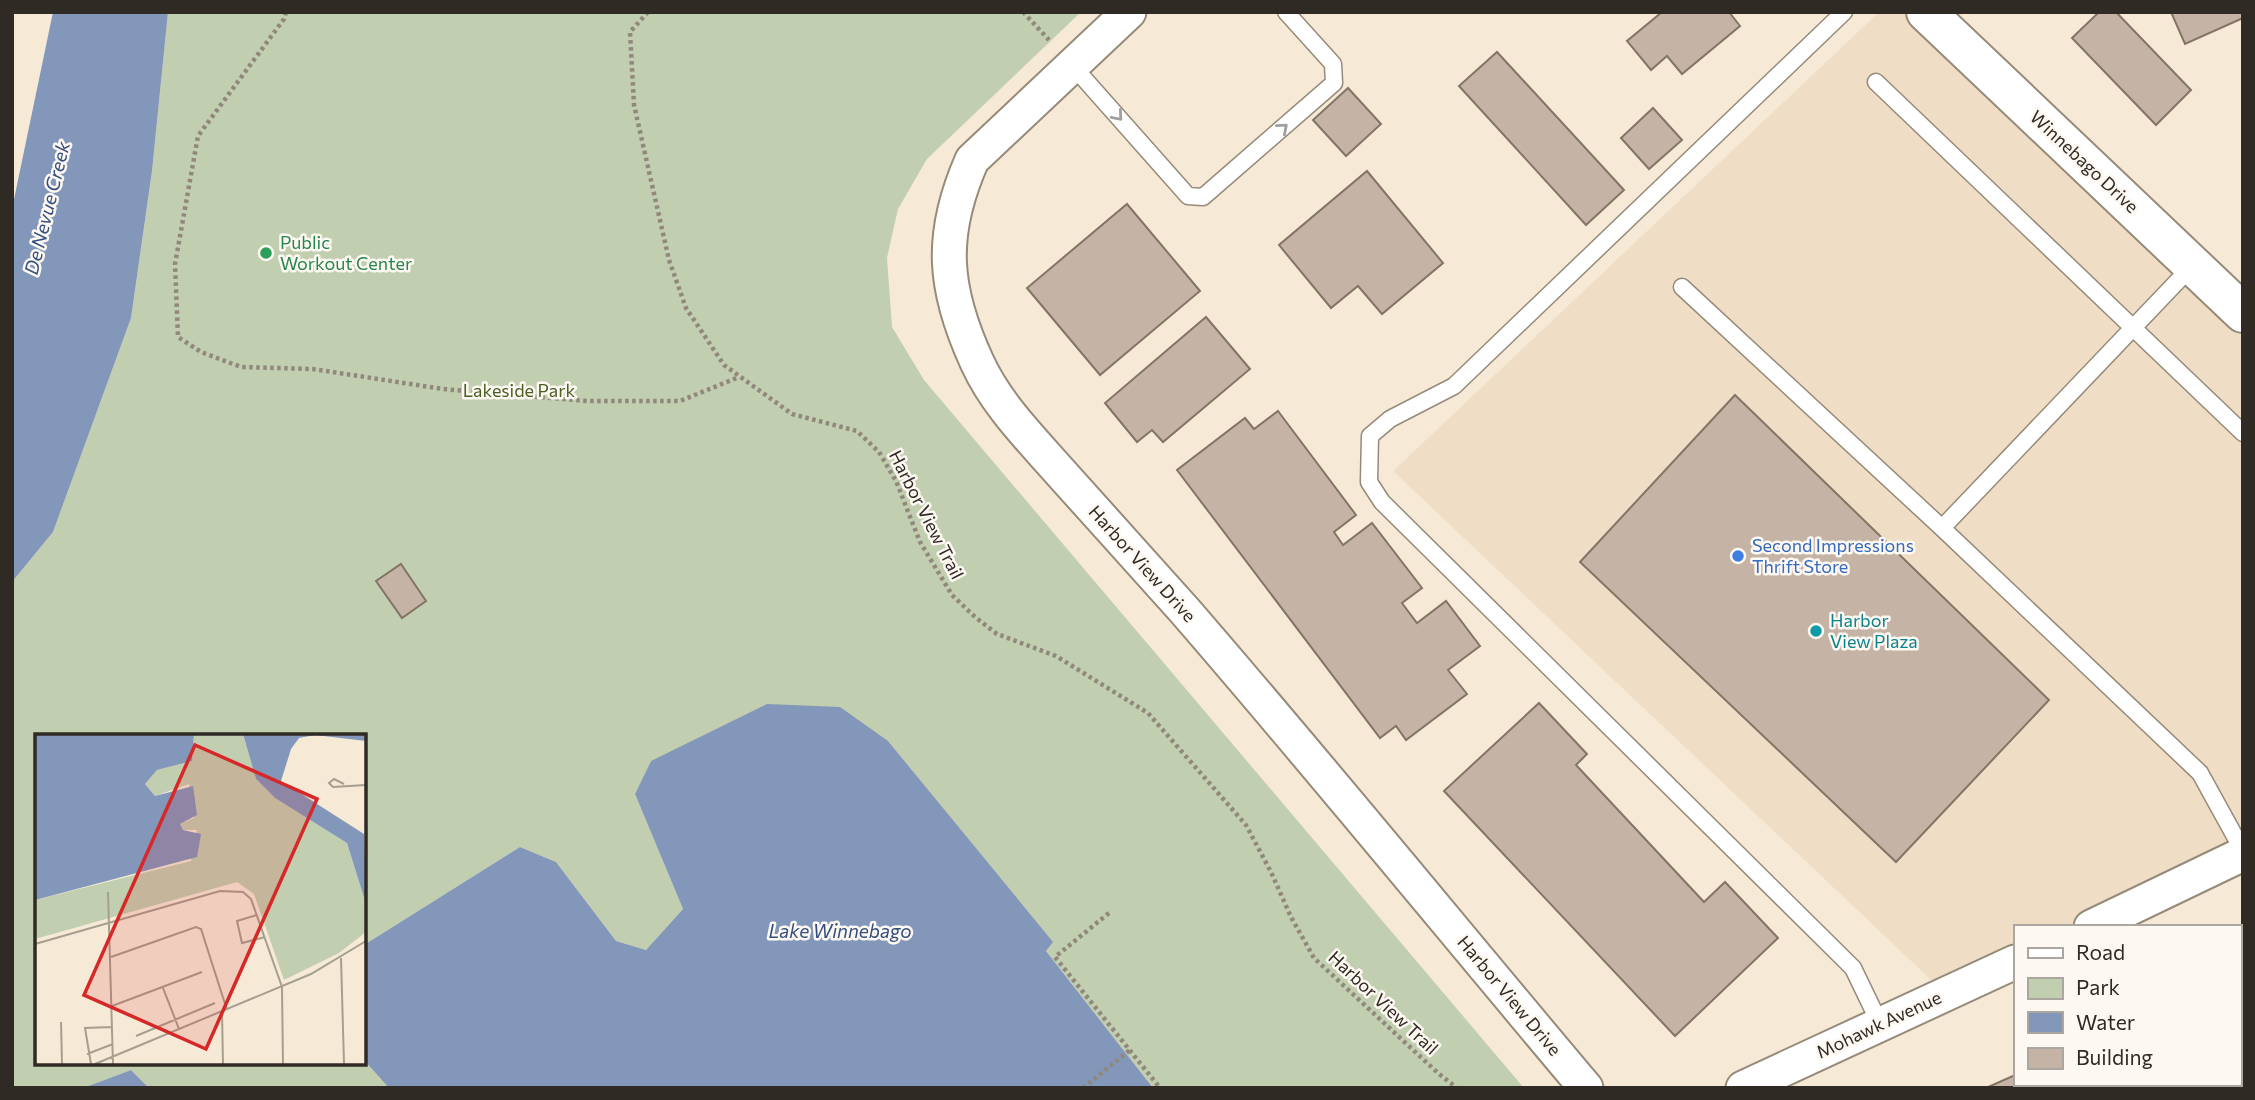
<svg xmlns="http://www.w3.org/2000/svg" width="2255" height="1100" viewBox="0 0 2255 1100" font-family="Commissioner,sans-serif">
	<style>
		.built { fill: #efdec5 }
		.green { fill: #c1ceaf }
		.water { fill: #8297ba }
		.building { fill: #c5b4a5; stroke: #847466; stroke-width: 2 }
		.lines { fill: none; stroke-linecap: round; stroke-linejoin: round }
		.service-casing { stroke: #968a79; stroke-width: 19 }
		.minor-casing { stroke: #968a79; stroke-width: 37 }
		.secondary-casing { stroke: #968a79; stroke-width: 42 }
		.path { stroke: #90887b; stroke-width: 4.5; stroke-dasharray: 3.5 3.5; stroke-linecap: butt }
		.service { stroke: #fff; stroke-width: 16 }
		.minor { stroke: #fff; stroke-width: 33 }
		.secondary { stroke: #fff; stroke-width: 38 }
		.oneway { stroke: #a1a09c }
		.leisure-dot { fill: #2e9e5b; stroke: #fdf8f1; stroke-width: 2.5 }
		.shop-dot { fill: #3f7fe0; stroke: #fdf8f1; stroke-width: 2.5 }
		.culture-dot { fill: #0f9aa8; stroke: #fdf8f1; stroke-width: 2.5 }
		.labels { text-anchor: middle; stroke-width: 5; stroke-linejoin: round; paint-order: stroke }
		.street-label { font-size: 18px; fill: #2f2b24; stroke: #fdf8f1 }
		.leisure-label { font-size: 18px; fill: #27864d; stroke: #fdf8f1; text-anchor: start }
		.park-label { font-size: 18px; fill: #4b5f25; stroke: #fdf8f1 }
		.shop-label { font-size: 18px; fill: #366cbe; stroke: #fdf8f1; text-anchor: start }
		.culture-label { font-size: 18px; fill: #0d838f; stroke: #fdf8f1; text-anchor: start }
		.water-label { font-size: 19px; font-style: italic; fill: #334f80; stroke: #fdf8f1 }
		.inset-road { fill: none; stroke: #a69e8f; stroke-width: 2 }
		.view { fill: #d62828; fill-opacity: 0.15; stroke: #d62828; stroke-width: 3.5 }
		.inset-edge { fill: none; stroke: #2f2b24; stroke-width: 3.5 }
	</style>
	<rect width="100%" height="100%" fill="#f6ead7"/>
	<path class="built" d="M1879,12H1926L2243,313V854L2091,927H2015V962L1946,994L1393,471Z"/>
	<path class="green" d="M168,12H1081L927,159L898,209L887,258L892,327L924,380L1524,1088H1153L1046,951L1052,942L888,741L651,761L635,794L683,909L646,950L616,941L556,862L520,847L364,945V736H37V1063H364V1060L389,1088H149L131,1070L83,1088H12V582L53,532L131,318L152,171Z"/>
	<path class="water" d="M53,12H168L152,171L131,318L53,532L12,582V209Z
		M767,704L840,707L888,741L1053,942L1046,951L1153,1088H389L364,1060V945L520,847L556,862L616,941L646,950L683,909L635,794L651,761Z
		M131,1070L149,1088H83Z"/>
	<path class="building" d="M1662,12H1729L1740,26L1682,74L1667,56L1651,70L1627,41Z
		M2099,12H2116L2191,90L2156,125L2072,38Z
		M2171,12H2243V18L2185,44Z
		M1497,52L1624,190L1586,225L1459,86Z
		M1348,88L1381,124L1346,156L1313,120Z
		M1653,108L1682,140L1649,169L1621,138Z
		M1367,171L1443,263L1382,314L1358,286L1331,308L1279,245Z
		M1127,204L1200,291L1100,375L1027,288Z
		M1206,317L1250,369L1163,442L1152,430L1137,442L1105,403Z
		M1735,395L2049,700L1896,862L1580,562Z
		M1278,411L1356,515L1334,532L1343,545L1372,523L1422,588L1402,603L1417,623L1446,601L1480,646L1448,670L1467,694L1406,740L1396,726L1380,738L1177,470L1245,418L1254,429Z
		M401,564L426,601L402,618L376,581Z
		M1539,703L1587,754L1576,765L1704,902L1725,882L1778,938L1675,1036L1444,791Z
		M2015,1075V1084H2026L2028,1088H1986Z"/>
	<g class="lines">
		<g class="service-casing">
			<path id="service" d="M1844,12L1454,386L1390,419L1370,436L1369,482L1382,502L1853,968L1880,1024
				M1072,65L1188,196L1203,197L1334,83L1333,64L1286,12
				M1876,82L2243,433
				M1682,287L1942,528L2200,773L2243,851
				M1942,528L2193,265"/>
		</g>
		<g class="minor-casing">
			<path id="minor" d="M1129,12L972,160C939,235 943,288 977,362C996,404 1030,438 1061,473C1102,519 1144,565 1185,611C1321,768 1452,929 1586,1088
				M2091,927L2243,854
				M1743,1088L2015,962"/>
		</g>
		<g class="secondary-casing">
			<path id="secondary" d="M1926,12L2243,313"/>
		</g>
		<path class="path" d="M286,12L284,19L198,136L175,264L178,337L201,352L241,367L313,369L443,389L587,401H680L739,377
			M648,12L630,32L634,105L669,260L686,308L724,365L792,414L857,431L879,452L896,481L920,542L952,595L975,617L997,634L1056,656L1148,713L1246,825L1271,872L1291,917L1314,958L1439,1074L1457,1088
			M1023,12L1049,40
			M1109,913L1055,957L1160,1088
			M1083,1088L1130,1050"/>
		<use href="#service" class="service"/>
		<use href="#minor" class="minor"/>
		<use href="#secondary" class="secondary"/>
	</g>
	<defs><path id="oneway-chevron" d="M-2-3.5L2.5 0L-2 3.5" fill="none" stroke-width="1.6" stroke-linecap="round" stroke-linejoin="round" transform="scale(1.75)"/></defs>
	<g class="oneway">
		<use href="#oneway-chevron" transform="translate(1118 116) rotate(49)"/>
		<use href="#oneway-chevron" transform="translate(1283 128) rotate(-41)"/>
	</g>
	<circle class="leisure-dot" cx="266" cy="253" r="7"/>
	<circle class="shop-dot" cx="1738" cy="556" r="7"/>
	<circle class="culture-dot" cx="1816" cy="631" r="7"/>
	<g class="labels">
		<g class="street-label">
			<text transform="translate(2084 162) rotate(43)" y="6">Winnebago Drive</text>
			<text transform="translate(926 515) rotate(63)" y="6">Harbor View Trail</text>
			<text transform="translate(1142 564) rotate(48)" y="6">Harbor View Drive</text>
			<text transform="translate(1509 996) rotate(50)" y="6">Harbor View Drive</text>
			<text transform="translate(1383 1003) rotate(43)" y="6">Harbor View Trail</text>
			<text transform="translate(1879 1025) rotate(-25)" y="6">Mohawk Avenue</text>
		</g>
		<g class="leisure-label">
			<text x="280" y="249">Public<tspan x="280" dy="21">Workout Center</tspan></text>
		</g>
		<g class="park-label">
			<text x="519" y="397">Lakeside Park</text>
		</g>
		<g class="shop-label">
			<text x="1752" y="552">Second Impressions<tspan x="1752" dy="21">Thrift Store</tspan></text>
		</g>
		<g class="culture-label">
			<text x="1830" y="627">Harbor<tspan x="1830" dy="21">View Plaza</tspan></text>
		</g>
		<g class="water-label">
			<text transform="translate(47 208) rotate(-76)" y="7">De Nevue Creek</text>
			<text x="840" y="938">Lake Winnebago</text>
		</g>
	</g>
	<g transform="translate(35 734)">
		<rect width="331" height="331" fill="#f6ead7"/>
		<path d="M159,0H208L221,45L240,64L312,109L331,170V198L304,219L249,246L219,160L202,148L0,205V166L156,127L162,96H148L145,90L159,84L154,50L120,62L110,50L122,36L157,27Z" fill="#c1ceaf"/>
		<path d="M0,0H159L157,27L122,36L110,50L120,62L158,52L162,81L145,90L148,96L166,100L162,123L0,166ZM208,0H331V7L280,1L264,4L256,15L246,47L329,100L331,170L312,109L240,64L221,45Z" fill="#8297ba"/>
		<path class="inset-road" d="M309,50L299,45L294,49L298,53L331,51M73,158L78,330M222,181L202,187L207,209L230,203M0,210L185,157L208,158L216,165L247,253L248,330M76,223L161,193L166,195L192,276M306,224L309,330M128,254L144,295M77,272L167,238M187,278L188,330M26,288L27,330M101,302L180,269M52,320L78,310M56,330L50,294L77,293M60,330L276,240L331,207"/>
		<path class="view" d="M160,11L282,65L171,315L49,261Z"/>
		<rect width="331" height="331" class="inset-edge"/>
	</g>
	<rect width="2255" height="1100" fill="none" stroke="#2f2b24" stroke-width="28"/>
	<rect x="2014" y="925" width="228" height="161" fill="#fdf8f1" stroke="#aba69f" stroke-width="2"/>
	<rect x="2028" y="948" width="35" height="10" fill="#ffffff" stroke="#aba69f" stroke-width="2"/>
	<text x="2076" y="960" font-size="21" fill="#2f2b24">Road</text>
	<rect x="2028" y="978" width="35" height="21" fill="#c1ceaf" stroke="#aba69f" stroke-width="2"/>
	<text x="2076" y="995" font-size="21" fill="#2f2b24">Park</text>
	<rect x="2028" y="1012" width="35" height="21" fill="#8297ba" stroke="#aba69f" stroke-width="2"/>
	<text x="2076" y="1030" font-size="21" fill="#2f2b24">Water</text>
	<rect x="2028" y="1048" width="35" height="21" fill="#c5b4a5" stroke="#aba69f" stroke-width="2"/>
	<text x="2076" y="1065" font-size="21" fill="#2f2b24">Building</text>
</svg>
